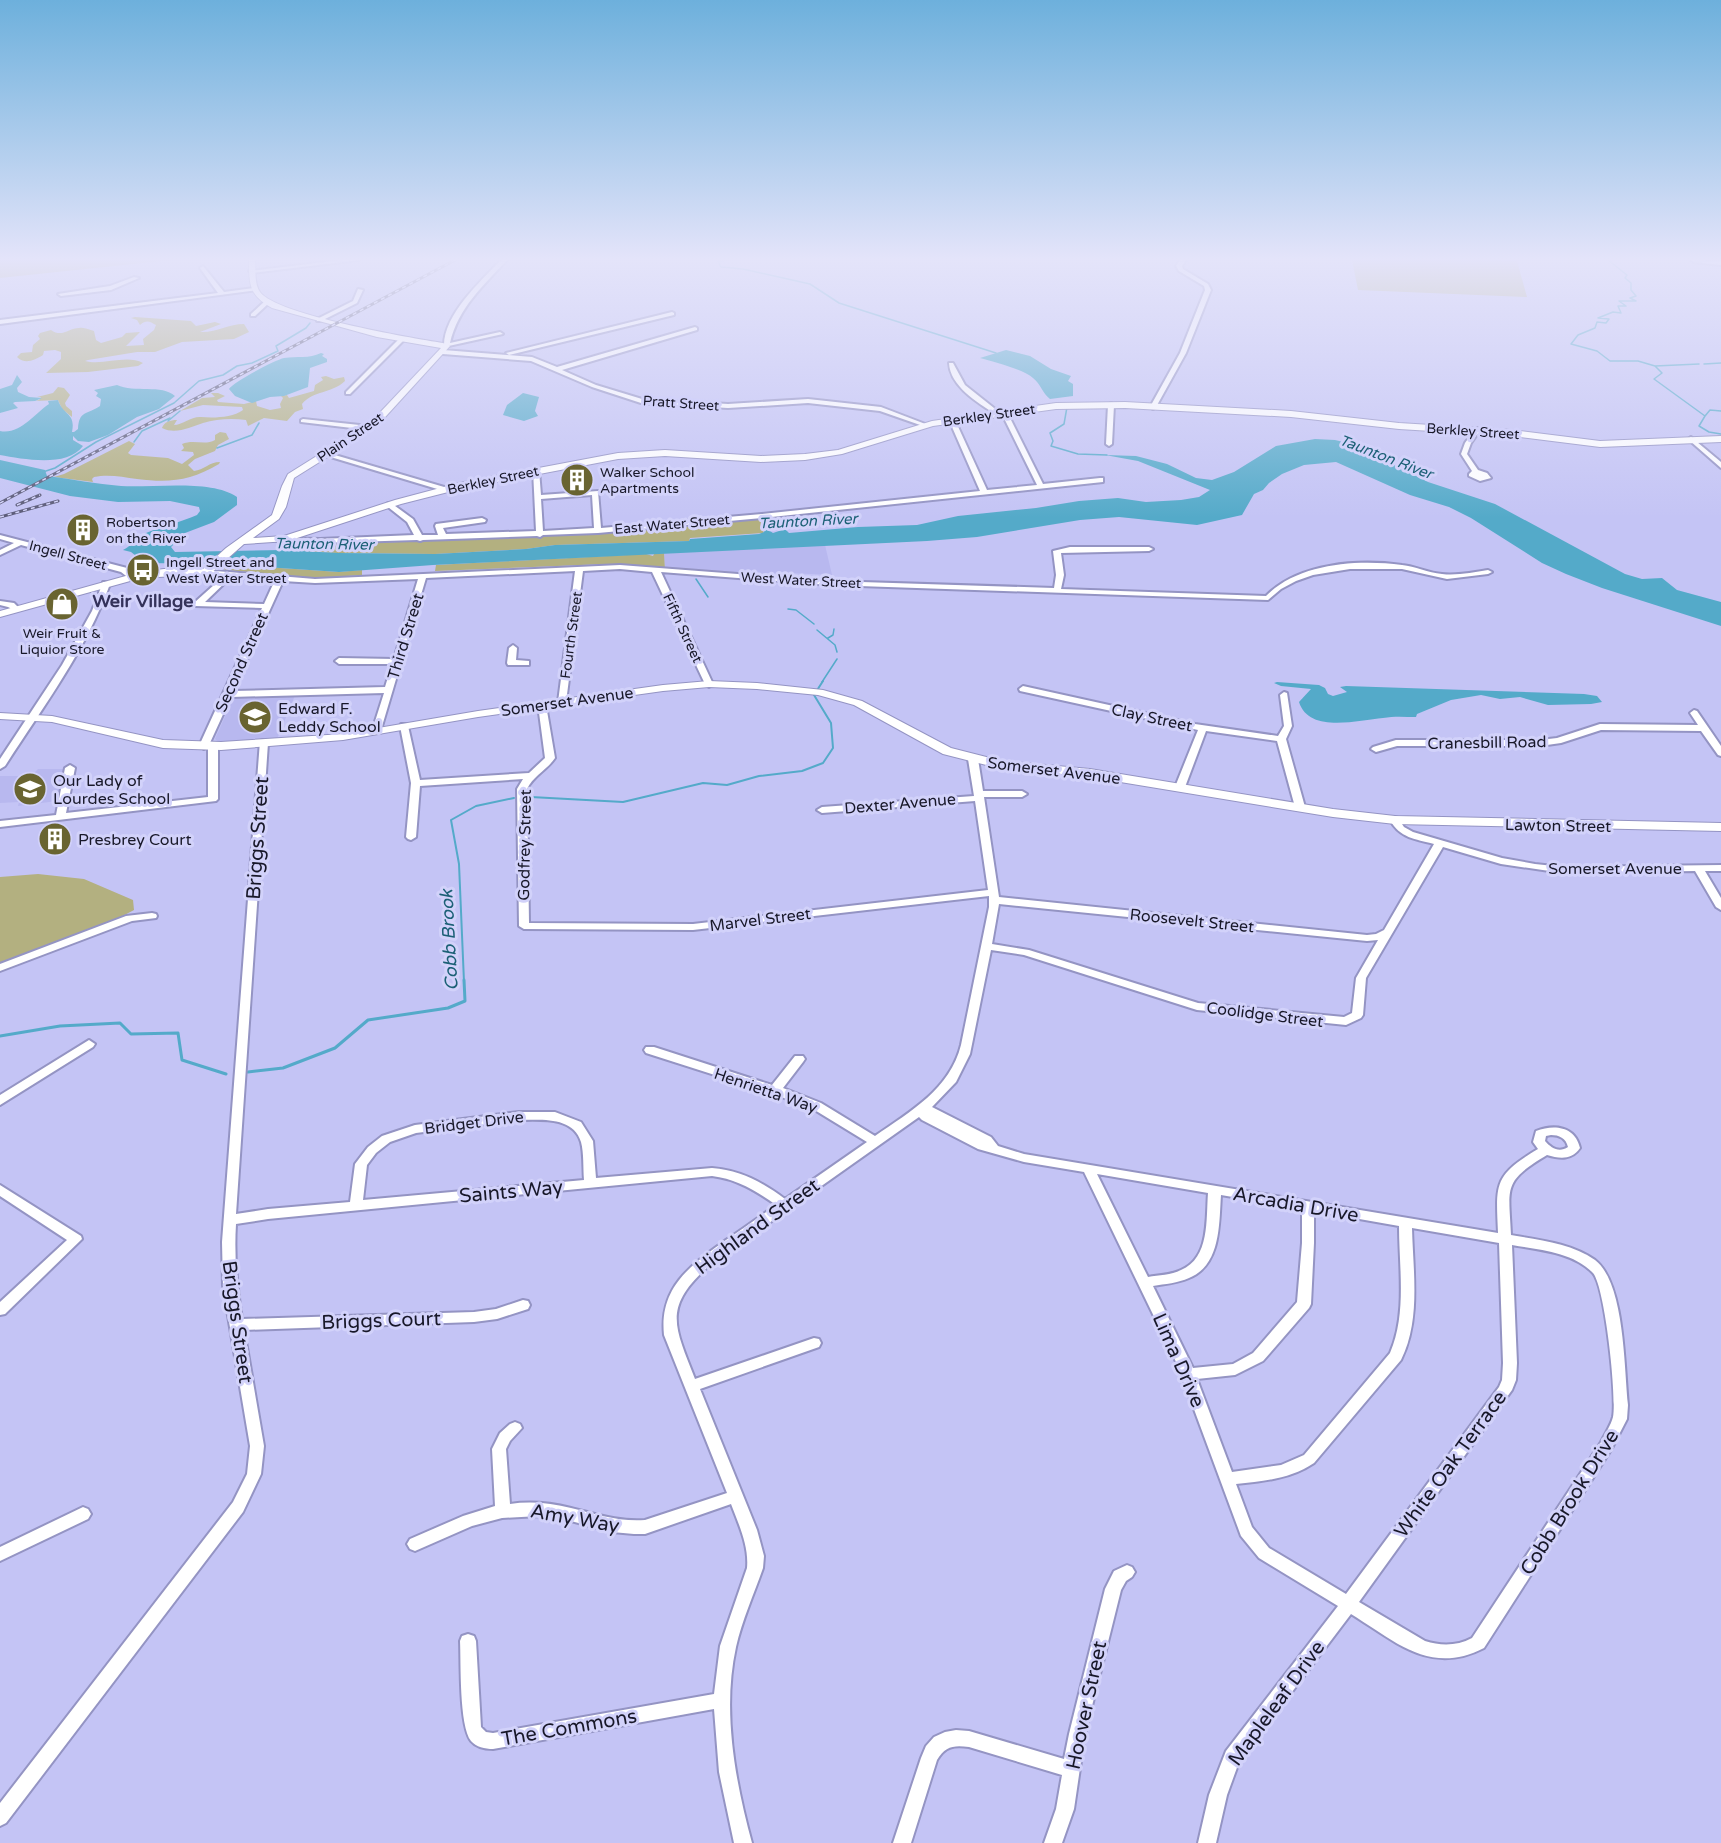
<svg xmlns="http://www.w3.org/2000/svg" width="1721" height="1843" viewBox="0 0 1721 1843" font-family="'Varela Round',sans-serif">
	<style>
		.built { fill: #b8b8ef }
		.green { fill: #b3b080 }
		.water { fill: #54aac9 }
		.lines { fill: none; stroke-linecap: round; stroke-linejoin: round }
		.stream-far2 { stroke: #54aac9; stroke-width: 1.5 }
		.stream-far1 { stroke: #54aac9; stroke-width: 2 }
		.stream { stroke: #54aac9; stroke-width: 3 }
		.minor-casing { stroke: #9494c3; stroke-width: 4 }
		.major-casing { stroke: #9494c3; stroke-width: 2 }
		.minor { fill: #fff; fill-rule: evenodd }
		.major { fill: #fff; fill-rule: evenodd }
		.rail-casing { stroke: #5b5b78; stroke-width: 3 }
		.rail { stroke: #d2d2fa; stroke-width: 1.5; stroke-dasharray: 4; stroke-linecap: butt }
		.labels { text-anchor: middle; stroke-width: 6; stroke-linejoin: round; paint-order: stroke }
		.far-street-label { font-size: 14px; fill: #181829; stroke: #d2d2fa }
		.far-poi-label { font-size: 14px; fill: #181829; stroke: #d2d2fa; text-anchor: start }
		.far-water-label { font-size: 15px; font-style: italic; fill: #1c6076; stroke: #d2d2fa }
		.street-label { font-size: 16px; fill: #181829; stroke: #d2d2fa }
		.poi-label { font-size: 16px; fill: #181829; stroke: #d2d2fa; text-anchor: start }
		.far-district-label { font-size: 18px; font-weight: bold; fill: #34325a; stroke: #d2d2fa }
		.water-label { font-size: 18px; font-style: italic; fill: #1c6076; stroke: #d2d2fa }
		.near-street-label { font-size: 20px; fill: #181829; stroke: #d2d2fa }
	</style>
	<rect width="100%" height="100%" fill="#c4c4f5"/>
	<path class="built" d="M825,545L832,575L789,573L784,574L782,577L665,570L664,553Z
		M296,693L277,739L219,742L215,739L234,696Z
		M38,769H65L57,801L18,806L19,802L0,803V776H31Z"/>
	<path class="green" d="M0,260H171L0,278Z
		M1352,260L1517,261L1527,297L1358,290Z
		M135,317L191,321L196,326L215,322L221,324L200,332C216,333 228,324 244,324L249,332L234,339L182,342L155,352H137L88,360L85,361C103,366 126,354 143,363L138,366L88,372L46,373L61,359V352L55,350L44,351L43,355C35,360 25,365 17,357L21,353L32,352L33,345L40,339L38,336L40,333L51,330C62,338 69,328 79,328C85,327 89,330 94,331L96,340L101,343L122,337L126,333L140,332L126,346L144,345L143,339L154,330L156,325C150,322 147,319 140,325L137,320L131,318Z
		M326,376L334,379L344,377L345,381C331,394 314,390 302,404L303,409L295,412L287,421L264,418L248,426L246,420C232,418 216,419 203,423C190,427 176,435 162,428C164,422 170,420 177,420L174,425C182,425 192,416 201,417C213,418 232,418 243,410L242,407L203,405L180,411L202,398L215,397L211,393H218L225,396L217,400L218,402L244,404L256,401L257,406L270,410L281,408L280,404L283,398L281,396L287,395L289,398L314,391L315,385L323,380L321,377Z
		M58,387L64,388L70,395L65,403L66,406L72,411V417L62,409L58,400L35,401L39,400L41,397H37L53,393Z
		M220,432L226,433L229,439L218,445L215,451L195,459L188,465L194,471C204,470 209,462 220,462L219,464C190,481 170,483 137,479C122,477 109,474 94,477L92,479L93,482L54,477L64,474L129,441L135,444L128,453L131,455L168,458L182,464L194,455L193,452L181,451L184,448L182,444C194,439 205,446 215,440V435Z
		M762,518L767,530L765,527L763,533L690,538L689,541L555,545L526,549L435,554L338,553L283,550L287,544C446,544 603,532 762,518Z
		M664,553L665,570L606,564L435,571L436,565L646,554L653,556L654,554Z
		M222,564L339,572L362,570V575L317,578L226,570L219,567Z
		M38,874L84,879L133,900L134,910L115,920L0,965V877Z"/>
	<path class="water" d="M1006,350L1030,356L1051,369L1071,376L1068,381L1073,384V396L1050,399C1042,393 1041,384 1033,378C1023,369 994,362 980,358Z
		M321,353L324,354L322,356L327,359V362L310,368L308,387L284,396L270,397L252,403L235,396L229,389C233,382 275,360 284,358C297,356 309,359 321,353Z
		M17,375L22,382L17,388L18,392L29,397L42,398L35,401L15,402L13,403L18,408L0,413V389L12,385Z
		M117,385C134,393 162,384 175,396L159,409L137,417L108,435L89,442L78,441L73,436V440L83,446C67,468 23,459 0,455V431C20,435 34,414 49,404L48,401L58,400C63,416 76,412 72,432H74L78,429C79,410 87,415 100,406L101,399L96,396L98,393L94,390Z
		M523,393L539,397L535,411L538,416L524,421L503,415L507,405Z
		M1315,439L1335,440L1352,444L1428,482L1495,504L1625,574L1642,579L1662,578L1677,590L1721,602V626L1602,588L1566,574L1542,563L1471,518L1449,507L1410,495L1336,462L1304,465L1282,474L1269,483L1263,490L1254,494L1242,515L1197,525L1119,517L1080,520L977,537L927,541L433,565L339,572L222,564L145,563L131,552L123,550C132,546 136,538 146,533C163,526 181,522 197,515L200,511L199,507L170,501L118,502L70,496L0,478V460L45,470L47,476C72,479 96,484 121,486C152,488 212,479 237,497V505L214,522L185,533L171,547L175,552L283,550L338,553L435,554L526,549L555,545L689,541L690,539L759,534L764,532V527L773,533L785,529L789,533L858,527L917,525L958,516L1036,508L1079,501L1118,498L1146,502L1181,500L1199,497L1210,490L1138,461L1105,455L1136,456L1167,464L1196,478L1212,480L1234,472L1276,446Z
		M1277,682L1319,685L1325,688L1328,694L1333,696L1347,692L1340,687L1346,686L1584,694L1597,696L1602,702L1591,704L1548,705L1520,697L1500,699L1481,695L1451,700L1417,714L1416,717C1405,717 1394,716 1383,718C1358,720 1309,734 1299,702L1311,689L1281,686L1274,683Z"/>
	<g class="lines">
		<path class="stream-far2" d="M729,260L718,261L721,267L743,269L810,284L839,303L996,353
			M1608,260L1627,275L1625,278L1631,283V290L1636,296L1630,298L1636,301H1619L1626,306H1618L1621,313L1613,312L1598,318L1609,319L1606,323L1597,322L1595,328L1578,335L1571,344L1597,351L1610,361H1638L1655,366L1699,364
			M1704,364L1721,363
			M1655,366L1662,373L1654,379L1705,416L1699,426L1709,432L1721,434
			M1067,407L1064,424L1050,433L1053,441L1051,446L1078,454L1107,455
			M1705,416L1710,410L1721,411
			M168,421L180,411
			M134,442L142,431L170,418
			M217,448L252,435L259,423
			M43,472L55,468L96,442L174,403L199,381L223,375L237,366L252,363L278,351L276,346L306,328L310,323
			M696,579L708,597
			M788,609L796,610L814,624
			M817,630L835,645L837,652
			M828,638L833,635L834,629
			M822,682L837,659"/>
		<path class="stream-far1" d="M531,797L623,802L703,783L727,785L759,776L802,771L823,763L833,748L831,723L814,695L823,681
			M464,982L459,864L451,820L476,806L514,798"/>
		<path class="stream" d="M0,1036L60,1026L120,1023L131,1034L178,1033L182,1060L226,1074
			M248,1072L283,1068L335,1048L368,1020L448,1008L465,1001L464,980"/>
		<g class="minor-casing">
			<path id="minor" d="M342,260H359L252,273L249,271Z
				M501,260H507C483,286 458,308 450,343L500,332L503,334L444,347C443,315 480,282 501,260Z
				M1180,260H1186L1182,266L1183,269L1208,284L1211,290L1186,353L1156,407L1153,409L1150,407L1180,353L1205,290L1204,286L1179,271L1176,266Z
				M1691,260L1721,261V265L1694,262Z
				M203,266L224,292L254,288L257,290L0,324V320L218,293L200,268Z
				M134,277L139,278L111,290L61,296L58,294L110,286Z
				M358,289L363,290L357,303L321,321H317V319L353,301Z
				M265,301L270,302L255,316H251V314Z
				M672,312L674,313V315L509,355L506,353Z
				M695,327L697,328V330L562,370L596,385L642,399L728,404L808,399L881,407L928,425L923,426L880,411L808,403L728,408L641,403L592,387L531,361L443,354L440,352L443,350L532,357L557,367Z
				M400,338L405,339L350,394H346V392Z
				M949,363H953L965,385L999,412V414H995C977,402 950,386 949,363Z
				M1111,403L1114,405L1112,444L1109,446L1106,444L1108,405Z
				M1004,410L1007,412L1043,484L1100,478H1103V482L762,518L598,533L543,535L540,537L537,536L423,540L420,541L417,540L320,543L279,542L275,540L279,538L320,539L414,535L407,522L388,507V503H391L413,519L422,535H438L435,526L436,524L482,518L486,520L485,522L443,528L446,534L536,531L533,470L536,468L539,470L541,495L598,491L601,528L762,514L980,491L949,420L952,418L955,420L987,490L1037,485L1001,412ZM592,495L594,528L543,531L541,499Z
				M303,419L369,426L372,428L369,430L301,422V420Z
				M1477,428L1480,430L1471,443L1467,454L1478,470L1487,473L1491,478L1480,481L1469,476V474L1472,471L1461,454L1465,443L1475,429Z
				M1691,437L1721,462V468L1689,440L1688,439Z
				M324,453H328L451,489L444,491L324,455Z
				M0,535L127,568L137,577L136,579H130L121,572L21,545L0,555V550L14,543L0,539Z
				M1070,547H1149L1153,549L1149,551L1061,553L1064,575L1061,589L1266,596C1298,563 1358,559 1402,565C1415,566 1428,573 1442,574C1457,576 1473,572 1488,570L1492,572L1488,574L1447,579L1402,569H1350L1313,575L1296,581L1281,589L1268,600L830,585L661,572L713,684L709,687L705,684L652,572L620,569L583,571L566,702L562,705L558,702L575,571L426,578L380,733H374L372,731L384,693L231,697L209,745L213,743L218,746V799L216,801L0,827V821L56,815L65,768L70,765L75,768L66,813L208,797V746L204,749L199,746L262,608L195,606V602L224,576L203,574V570L315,579L620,565L830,581L1054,588L1056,575L1053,551ZM232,576L275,580L264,604L205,602ZM418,579L394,659L339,658L335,661L339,664H392L385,687L233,691L283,581L315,583Z
				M103,582H109L110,584C86,650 43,707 5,766L0,769V759L62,665L92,611Z
				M0,601L14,603L20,609L16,611L8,607L0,605Z
				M513,645L517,648L516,660L529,661V665H508L507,663L509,648Z
				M1023,686L1195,724L1278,736L1284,726L1280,695L1284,692L1287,693L1292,726L1286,739L1305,807L1300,810L1295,807L1277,741L1206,731L1185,787L1180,790L1175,787L1198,730L1020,691L1019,689Z
				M542,702L546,705L555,758C547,770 533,776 527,789L529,923L693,924L988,890L975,801L822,813L817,810L822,807L974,796L968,759L973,756L978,759L983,791H1022L1027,794L1022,797H984L999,897L1367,935L1376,934L1384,930L1434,844C1415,839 1400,838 1390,820L1395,817L1398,818L1404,827L1413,832L1502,858L1535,864L1563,867L1721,865V871H1705L1721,898V910L1716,907L1695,871L1563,873L1501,864L1443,847L1366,978L1363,1015L1361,1018L1346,1025L1197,1010L1024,955L991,950L970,1054L956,1082L932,1107L991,1137L998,1146L1024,1154L1498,1233C1496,1184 1493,1176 1538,1149L1533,1142L1536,1131C1554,1124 1575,1126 1580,1148C1572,1160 1560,1159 1547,1155C1502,1182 1509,1187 1511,1235C1539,1240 1571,1243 1595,1260C1625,1283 1624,1368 1628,1405L1627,1419L1611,1450L1484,1648C1430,1676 1395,1641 1351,1614L1239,1762L1227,1795L1216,1843H1198L1209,1795L1226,1751L1338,1606L1259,1558L1241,1536L1178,1366L1084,1172L1024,1162L978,1149L922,1120L919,1117L711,1264C662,1307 674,1325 695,1379L814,1338L819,1339L821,1343L819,1347L700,1389L757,1530L764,1556L763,1568C754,1594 742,1620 736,1647C722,1710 735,1781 752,1843H734L719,1772L714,1709L493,1749C485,1749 476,1747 471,1741C459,1726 461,1662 460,1641L462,1636L468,1634L474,1636L476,1641L481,1727L486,1732L493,1733L714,1694L720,1646L747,1568C749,1546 739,1525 731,1504L645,1534H634L612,1532L571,1521L539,1516L502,1518L472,1526L415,1551L410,1549L407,1544L410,1539L463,1516L495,1506L492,1449L500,1433L510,1424L515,1422L520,1424L522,1428L510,1441L506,1449L510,1504C530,1501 551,1503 571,1508C596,1514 619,1522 645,1520L727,1493L664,1335C659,1287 691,1265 726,1240C743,1229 759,1217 776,1205C756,1191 737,1179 712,1176L268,1219L236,1224C234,1256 237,1288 242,1319L474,1312L496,1309L523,1300L528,1301L530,1305L528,1309L497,1319L474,1322L244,1330L264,1446L261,1474L243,1512L6,1823L0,1826V1803L233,1502L247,1474L250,1446L223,1286L222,1242L260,741L263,740L268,743L236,1214L268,1209L350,1202L355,1164L368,1147L382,1136L415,1125L519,1112H555L581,1122L593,1141L596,1178L712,1168C740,1170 762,1182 785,1199L867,1142L813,1109L771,1093L646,1053L644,1050L646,1047H654L772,1085L795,1056H803L805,1059L803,1062L783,1088L821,1103L875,1136C911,1111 950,1089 961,1045L989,907V896L693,930L524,929L519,926L517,789L523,779L420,786L416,837L411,840L408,839L406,837L411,783L400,726L401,724H407L408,726L420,780L529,773L545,758L538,705ZM999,904L1367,941L1378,940L1356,978L1352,1013L1344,1017L1198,1003L1029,950L992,944ZM519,1120C540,1120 573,1116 581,1142C584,1153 583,1168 584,1180L363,1200L367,1165L376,1153L390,1142L416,1133ZM1551,1135C1559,1135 1566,1138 1568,1147C1559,1153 1551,1148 1545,1141L1546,1136ZM1097,1174L1208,1193C1206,1219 1210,1258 1181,1270C1171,1275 1159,1275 1148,1277ZM1221,1195L1302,1209V1243L1297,1302L1253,1353L1233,1364L1193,1368L1153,1286C1165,1284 1178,1283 1189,1278C1221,1265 1219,1224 1221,1195ZM1314,1211L1399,1226C1399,1267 1407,1314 1390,1353L1304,1455L1281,1465L1232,1472L1197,1379L1235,1375L1263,1361L1309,1308L1311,1304L1314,1243ZM1412,1228L1499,1243L1503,1363L1502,1380L1499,1387L1346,1594L1269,1548L1252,1527L1236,1484C1264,1481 1290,1479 1314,1463L1401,1360C1421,1320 1413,1271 1412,1228ZM1512,1245C1539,1250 1573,1252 1593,1273C1605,1287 1617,1397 1613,1417C1611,1425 1605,1434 1601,1442L1472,1638C1457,1646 1441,1646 1425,1641L1359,1602L1512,1390L1516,1380L1517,1363Z
				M1694,710L1697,711L1721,746V756L1718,755L1701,731L1601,730L1561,743L1540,746H1397L1376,752L1371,749L1373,747L1396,740H1540L1557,738L1600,724L1698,725L1690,713Z
				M152,913L156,914L157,916L156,918L132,921L0,971V964L126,916Z
				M89,1040L95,1044L93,1047L0,1105V1095Z
				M0,1185L81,1236L82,1239L5,1314L0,1315V1302L67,1240L0,1196Z
				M83,1507L88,1509L91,1514L88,1519L0,1561V1547Z
				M1127,1565L1132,1567L1135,1572L1132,1577L1126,1581L1121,1590L1085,1734L1074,1809L1062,1843H1044L1056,1809L1062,1775L969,1747C954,1745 945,1746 937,1760L911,1843H893L921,1758L926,1746L934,1737L945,1732L956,1730L969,1731L1064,1759L1069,1734L1105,1589L1114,1571Z"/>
		</g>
		<g class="major-casing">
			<path id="major" d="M249,260H255C256,270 254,284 260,292C277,315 411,338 443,343L450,346L377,426L294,478L286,507L279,519L253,538L284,536L395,500L459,483L618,453L665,450L761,456L805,454L838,450L932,421L1056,403L1125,402L1291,411L1399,423L1512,430L1600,441L1721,436V442L1600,447L1512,436L1399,429L1291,417L1125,408L1056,409L933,426L842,454L805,460L761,462L665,456L618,459L460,489L401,504L288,541L244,544L210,574L141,578L0,617V611L140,572L164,569H203L226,548L272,515L282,486L288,474L371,422L441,348L377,337L272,308C249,295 249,285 249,260Z
				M709,681L757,683L823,690L862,701L951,748L1002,761L1090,769L1333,809L1395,816L1721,823V831L1395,824L1333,817L1090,777L1002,769L943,754L854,705L818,695L757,689L709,687L663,691L478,717L343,740L221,750L163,748L52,722L0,719V713L52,716L163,740L221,742L343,734L478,711L663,685Z"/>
		</g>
		<use href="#minor" class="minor"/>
		<use href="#major" class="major"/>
		<g class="rail-casing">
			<path id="rail" d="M0,503L455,260
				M17,505L40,495
				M0,517L58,501"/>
		</g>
		<use href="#rail" class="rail"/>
	</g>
	<linearGradient id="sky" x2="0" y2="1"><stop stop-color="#6db0dc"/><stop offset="0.5" stop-color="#e4e4fa"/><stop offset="1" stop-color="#e4e4fa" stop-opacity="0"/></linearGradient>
	<rect width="1721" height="518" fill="url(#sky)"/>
	<defs>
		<g id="building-disc" transform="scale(1.725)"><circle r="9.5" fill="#696431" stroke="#d2d2fa"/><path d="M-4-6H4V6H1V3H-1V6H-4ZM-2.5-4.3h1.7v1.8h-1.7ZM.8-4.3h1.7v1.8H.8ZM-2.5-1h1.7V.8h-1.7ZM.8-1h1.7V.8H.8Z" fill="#fff"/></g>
		<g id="bus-disc" transform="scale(1.725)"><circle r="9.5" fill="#696431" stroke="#d2d2fa"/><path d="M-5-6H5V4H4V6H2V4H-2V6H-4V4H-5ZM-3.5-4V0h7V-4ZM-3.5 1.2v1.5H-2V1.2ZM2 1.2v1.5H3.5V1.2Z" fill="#fff"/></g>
		<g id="shop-disc" transform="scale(1.725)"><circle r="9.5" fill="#696431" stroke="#d2d2fa"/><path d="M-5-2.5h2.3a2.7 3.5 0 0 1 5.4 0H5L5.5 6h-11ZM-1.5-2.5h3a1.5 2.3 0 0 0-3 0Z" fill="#fff"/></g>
		<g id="school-disc" transform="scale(1.725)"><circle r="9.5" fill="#696431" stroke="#d2d2fa"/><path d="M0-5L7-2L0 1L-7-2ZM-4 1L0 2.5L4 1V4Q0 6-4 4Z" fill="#fff"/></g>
	</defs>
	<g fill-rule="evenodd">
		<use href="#building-disc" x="577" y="480"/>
		<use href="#building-disc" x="83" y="530"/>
		<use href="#bus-disc" x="143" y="570"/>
		<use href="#shop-disc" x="62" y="604"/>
		<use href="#school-disc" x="255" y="717"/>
		<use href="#school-disc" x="30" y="789"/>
		<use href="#building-disc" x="55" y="839"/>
	</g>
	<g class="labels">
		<g class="far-street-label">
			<text transform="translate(681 403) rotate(4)" y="5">Pratt Street</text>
			<text transform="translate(989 415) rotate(-8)" y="5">Berkley Street</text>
			<text transform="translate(1473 431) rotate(4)" y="5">Berkley Street</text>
			<text transform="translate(350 437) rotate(-34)" y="5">Plain Street</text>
			<text transform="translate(493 480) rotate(-12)" y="5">Berkley Street</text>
			<text transform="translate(672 524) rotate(-5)" y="5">East Water Street</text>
			<text transform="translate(68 555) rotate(15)" y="5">Ingell Street</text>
			<text transform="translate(801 580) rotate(3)" y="5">West Water Street</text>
			<text transform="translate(683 628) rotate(65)" y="5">Fifth Street</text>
			<text transform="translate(571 635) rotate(-82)" y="5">Fourth Street</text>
		</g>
		<g class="far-poi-label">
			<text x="600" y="477">Walker School<tspan x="600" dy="16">Apartments</tspan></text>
			<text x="106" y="527">Robertson<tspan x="106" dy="16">on the River</tspan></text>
			<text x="166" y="567">Ingell Street and<tspan x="166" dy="16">West Water Street</tspan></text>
			<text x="62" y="638" text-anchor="middle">Weir Fruit &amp;<tspan x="62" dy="16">Liquior Store</tspan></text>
		</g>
		<g class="far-water-label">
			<text transform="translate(1386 457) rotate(21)" y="5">Taunton River</text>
			<text transform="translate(808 521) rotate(-3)" y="5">Taunton River</text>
			<text transform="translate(324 544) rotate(1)" y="5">Taunton River</text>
		</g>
		<g class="street-label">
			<text transform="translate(405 636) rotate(-73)" y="6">Third Street</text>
			<text transform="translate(241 662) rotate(-66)" y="6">Second Street</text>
			<text transform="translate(567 701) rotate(-8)" y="6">Somerset Avenue</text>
			<text transform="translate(1152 717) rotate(12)" y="6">Clay Street</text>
			<text transform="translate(1487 742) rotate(-1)" y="6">Cranesbill Road</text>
			<text transform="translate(1054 770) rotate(7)" y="6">Somerset Avenue</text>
			<text transform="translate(900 803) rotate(-5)" y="6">Dexter Avenue</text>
			<text transform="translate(1558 825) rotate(1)" y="6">Lawton Street</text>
			<text transform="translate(524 845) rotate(-89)" y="6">Godfrey Street</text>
			<text x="1615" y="874">Somerset Avenue</text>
			<text transform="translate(760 919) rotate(-7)" y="6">Marvel Street</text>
			<text transform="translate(1192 920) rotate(6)" y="6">Roosevelt Street</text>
			<text transform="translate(1265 1014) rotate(7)" y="6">Coolidge Street</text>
			<text transform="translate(766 1090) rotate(19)" y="6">Henrietta Way</text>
			<text transform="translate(474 1122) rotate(-7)" y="6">Bridget Drive</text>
		</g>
		<g class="poi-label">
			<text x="278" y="714">Edward F.<tspan x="278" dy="18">Leddy School</tspan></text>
			<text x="53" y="786">Our Lady of<tspan x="53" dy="18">Lourdes School</tspan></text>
			<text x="78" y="845">Presbrey Court</text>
		</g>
		<g class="far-district-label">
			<text x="143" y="607">Weir Village</text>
		</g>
		<g class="water-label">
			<text transform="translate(449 940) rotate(-93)" y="6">Cobb Brook</text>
		</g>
		<g class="near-street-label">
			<text transform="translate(257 838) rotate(-86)" y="7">Briggs Street</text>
			<text transform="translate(511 1191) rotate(-5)" y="7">Saints Way</text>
			<text transform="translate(1296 1204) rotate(10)" y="7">Arcadia Drive</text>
			<text transform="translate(757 1226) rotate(-36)" y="7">Highland Street</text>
			<text transform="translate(381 1320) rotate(-2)" y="7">Briggs Court</text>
			<text transform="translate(238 1322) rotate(82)" y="7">Briggs Street</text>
			<text transform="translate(1179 1360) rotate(66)" y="7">Lima Drive</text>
			<text transform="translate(1450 1464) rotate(-54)" y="7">White Oak Terrace</text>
			<text transform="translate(1569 1502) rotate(-58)" y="7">Cobb Brook Drive</text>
			<text transform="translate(575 1518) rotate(10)" y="7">Amy Way</text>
			<text transform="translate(1276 1703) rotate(-54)" y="7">Mapleleaf Drive</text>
			<text transform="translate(1086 1705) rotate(-78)" y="7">Hoover Street</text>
			<text transform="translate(569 1727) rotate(-10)" y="7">The Commons</text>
		</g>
	</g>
</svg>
